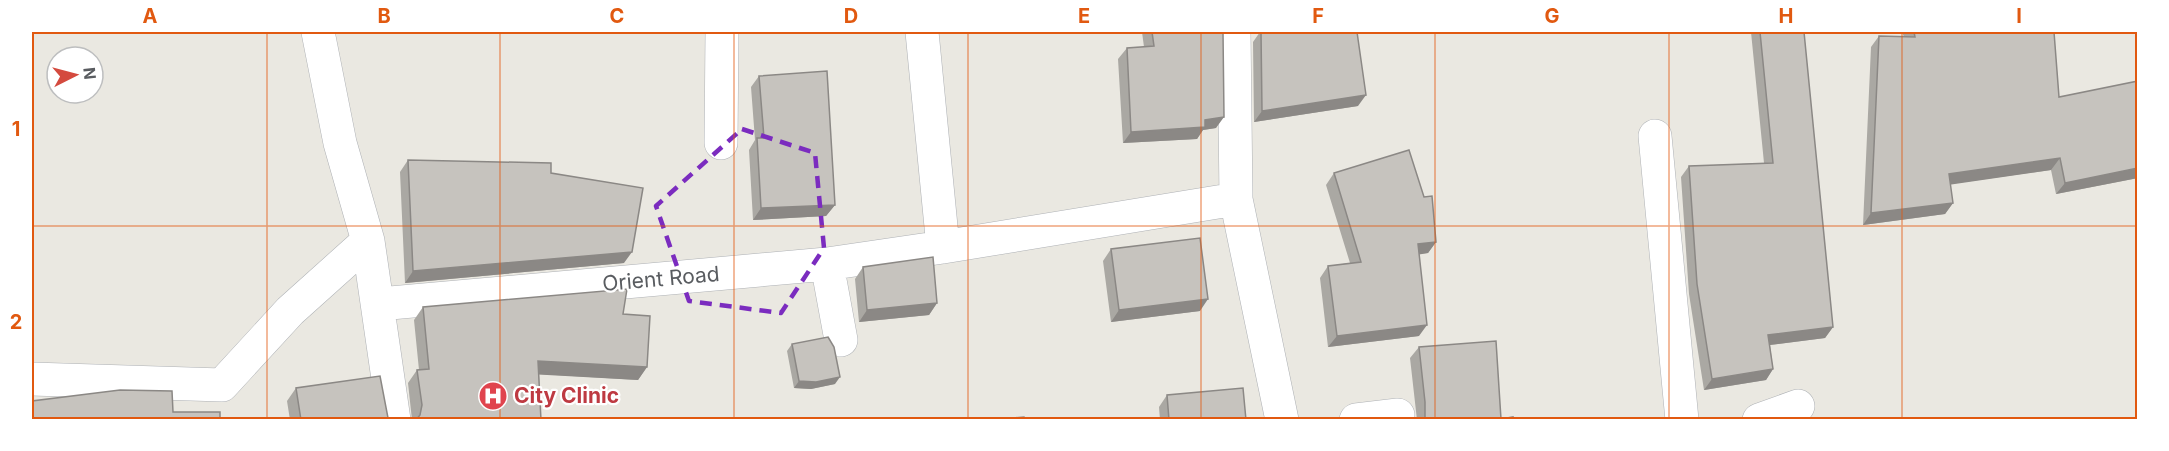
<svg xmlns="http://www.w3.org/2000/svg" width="2169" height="451" viewBox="0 0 2169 451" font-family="Inter,sans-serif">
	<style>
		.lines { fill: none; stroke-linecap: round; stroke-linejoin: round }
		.minor-casing { stroke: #aeb1b5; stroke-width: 34 }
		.minor { stroke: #fff; stroke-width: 33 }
		.wall { fill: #aaa8a3 }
		.shaded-wall { fill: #8b8885 }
		.building { fill: #c6c3be; stroke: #8b8885; stroke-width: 1.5 }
		.marked { fill: none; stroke: #7b2cbf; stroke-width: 4.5; stroke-dasharray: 12 8; stroke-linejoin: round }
		.grid { fill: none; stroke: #e15910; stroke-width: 1.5; stroke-opacity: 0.55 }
		.labels { text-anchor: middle; stroke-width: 4.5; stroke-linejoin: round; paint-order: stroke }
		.street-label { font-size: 21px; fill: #595c60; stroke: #fff }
		.health-label { font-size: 21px; font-weight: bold; fill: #be3a42; stroke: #fff; text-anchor: start }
		.neatline { fill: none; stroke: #e15910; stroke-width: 2 }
		.grid-label { font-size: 20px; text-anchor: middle; font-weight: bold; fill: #e15910 }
	</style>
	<rect width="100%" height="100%" fill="#eae8e1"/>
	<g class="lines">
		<g class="minor-casing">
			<path id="minor" d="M318,32L340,143L368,241L394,420
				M922,32L943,247L1236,199
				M1234,32L1236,199L1282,420
				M1655,136L1682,420
				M721,143L722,32
				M827,264L841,340
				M379,304L827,264L943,247
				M32,379L222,385L290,311L368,241
				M1356,420L1398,415
				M1759,420L1798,406"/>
		</g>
		<use href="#minor" class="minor"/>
	</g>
	<path class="wall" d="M1142,32H1223L1216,128L1203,130L1197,139L1123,143L1118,59L1127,48L1144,47Z
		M1260,32H1357L1358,106L1254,122L1253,42Z
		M1751,32H1804L1833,327L1825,338L1770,345L1773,369L1766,380L1704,390L1689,294L1681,177L1689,166L1764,163Z
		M1902,32H2054L2059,97L2138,81V178L2056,194L2051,170L1950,184L1953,203L1945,214L1863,225L1871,47L1879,36L1904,37Z
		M759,76L835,205L826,216L753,220L749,150L755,140L751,87Z
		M408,160L551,173L624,263L405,283L400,172Z
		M1334,173L1436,242L1428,253L1419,254V336L1328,347L1320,278L1328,266L1350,263L1326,185Z
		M1111,249L1200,311L1111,322L1103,261Z
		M863,267L937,303L929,315L859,322L855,279Z
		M423,307L623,314L647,367L638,380L539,374L541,420H412L408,383L417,370H419L414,320Z
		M792,344L835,384L811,389L794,388L787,351Z
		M1419,347L1501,419L1513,420H1417L1410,358Z
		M296,388L388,418L390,420H290L287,401Z
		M1167,395L1246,420H1160L1159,407Z"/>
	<path class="shaded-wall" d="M1366,95L1358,106L1254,122L1262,111Z
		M1224,117L1216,128L1203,130L1197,139L1123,143L1131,132Z
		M2060,158L2051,170L1941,186L1949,174Z
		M2138,168V178L2056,194L2065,183Z
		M1953,203L1945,214L1863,225L1871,213Z
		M835,205L826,216L753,220L761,208Z
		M1436,242L1428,253L1410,256L1418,244Z
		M632,252L624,263L405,283L413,271Z
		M1208,299L1200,311L1111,322L1119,310Z
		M937,303L929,315L859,322L867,310Z
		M1427,325L1419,336L1328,347L1337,336Z
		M1833,327L1825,338L1761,346L1768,335Z
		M538,361L647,367L638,380L529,374Z
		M1773,369L1766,380L1704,390L1712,379Z
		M840,377L835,384L811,389L794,388L799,381Z"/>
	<path class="building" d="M1152,32H1223L1224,117L1205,120V127L1131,132L1127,48L1154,46Z
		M1261,32H1357L1366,95L1262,111Z
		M1760,32H1804L1833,327L1768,335L1773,369L1712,379L1697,284L1689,166L1773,163Z
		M1914,32H2054L2059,97L2138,81V168L2065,183L2060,158L1949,174L1953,203L1871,213L1879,36L1915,37Z
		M827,71L835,205L761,208L757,138H764L759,76Z
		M1409,150L1424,197L1432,196L1436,242L1418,244L1427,325L1337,336L1328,266L1361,262L1334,173Z
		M408,160L551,163V173L643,188L632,252L413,271Z
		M1200,238L1208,299L1119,310L1111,249Z
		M933,257L937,303L867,310L863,267Z
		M627,289L623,314L650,316L647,367L538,361L541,420H416L420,415L422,405L417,370L429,369L423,307Z
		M828,337L834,347L840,377L816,382L799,381L792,344Z
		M1496,341L1501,419L1513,417V420H1425V402L1419,347Z
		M380,376L388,418L390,420H301L296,388Z
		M1243,388L1246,420H1169L1167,395Z
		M120,390L172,391L173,412H220V420H33L32,401Z
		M1024,417L1025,420H990Z"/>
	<path class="marked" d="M742,129L815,153L824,248L781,313L689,301L656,206Z"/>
	<path class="grid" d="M267,32V420M500,32V420M734,32V420M968,32V420M1201,32V420M1435,32V420M1669,32V420M1902,32V420M32,226H2138"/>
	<defs>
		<g id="hospital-disc" transform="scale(1.5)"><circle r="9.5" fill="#e0444e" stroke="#fff"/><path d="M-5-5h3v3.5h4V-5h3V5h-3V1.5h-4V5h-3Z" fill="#fff"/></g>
	</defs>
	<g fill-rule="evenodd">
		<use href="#hospital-disc" x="493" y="396"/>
	</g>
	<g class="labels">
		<g class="street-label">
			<text transform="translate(661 279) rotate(-5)" y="7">Orient Road</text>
		</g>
		<g class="health-label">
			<text x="514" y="403">City Clinic</text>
		</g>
	</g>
	<rect width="2169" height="451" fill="none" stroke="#ffffff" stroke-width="66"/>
	<g transform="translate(75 75) rotate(84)"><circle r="28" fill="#ffffff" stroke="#bdbebf" stroke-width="1.5"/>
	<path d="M0-4.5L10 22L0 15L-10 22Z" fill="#d44a3e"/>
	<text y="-9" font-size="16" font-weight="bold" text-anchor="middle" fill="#595c60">N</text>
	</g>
	<rect x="33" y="33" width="2103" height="385" class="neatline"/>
	<g class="grid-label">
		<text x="150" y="23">A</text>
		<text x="384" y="23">B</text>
		<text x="617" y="23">C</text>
		<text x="851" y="23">D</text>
		<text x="1084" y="23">E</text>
		<text x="1318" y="23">F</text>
		<text x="1552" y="23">G</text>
		<text x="1786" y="23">H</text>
		<text x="2019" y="23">I</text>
		<text x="16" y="136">1</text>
		<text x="16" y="329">2</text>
	</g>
</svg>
